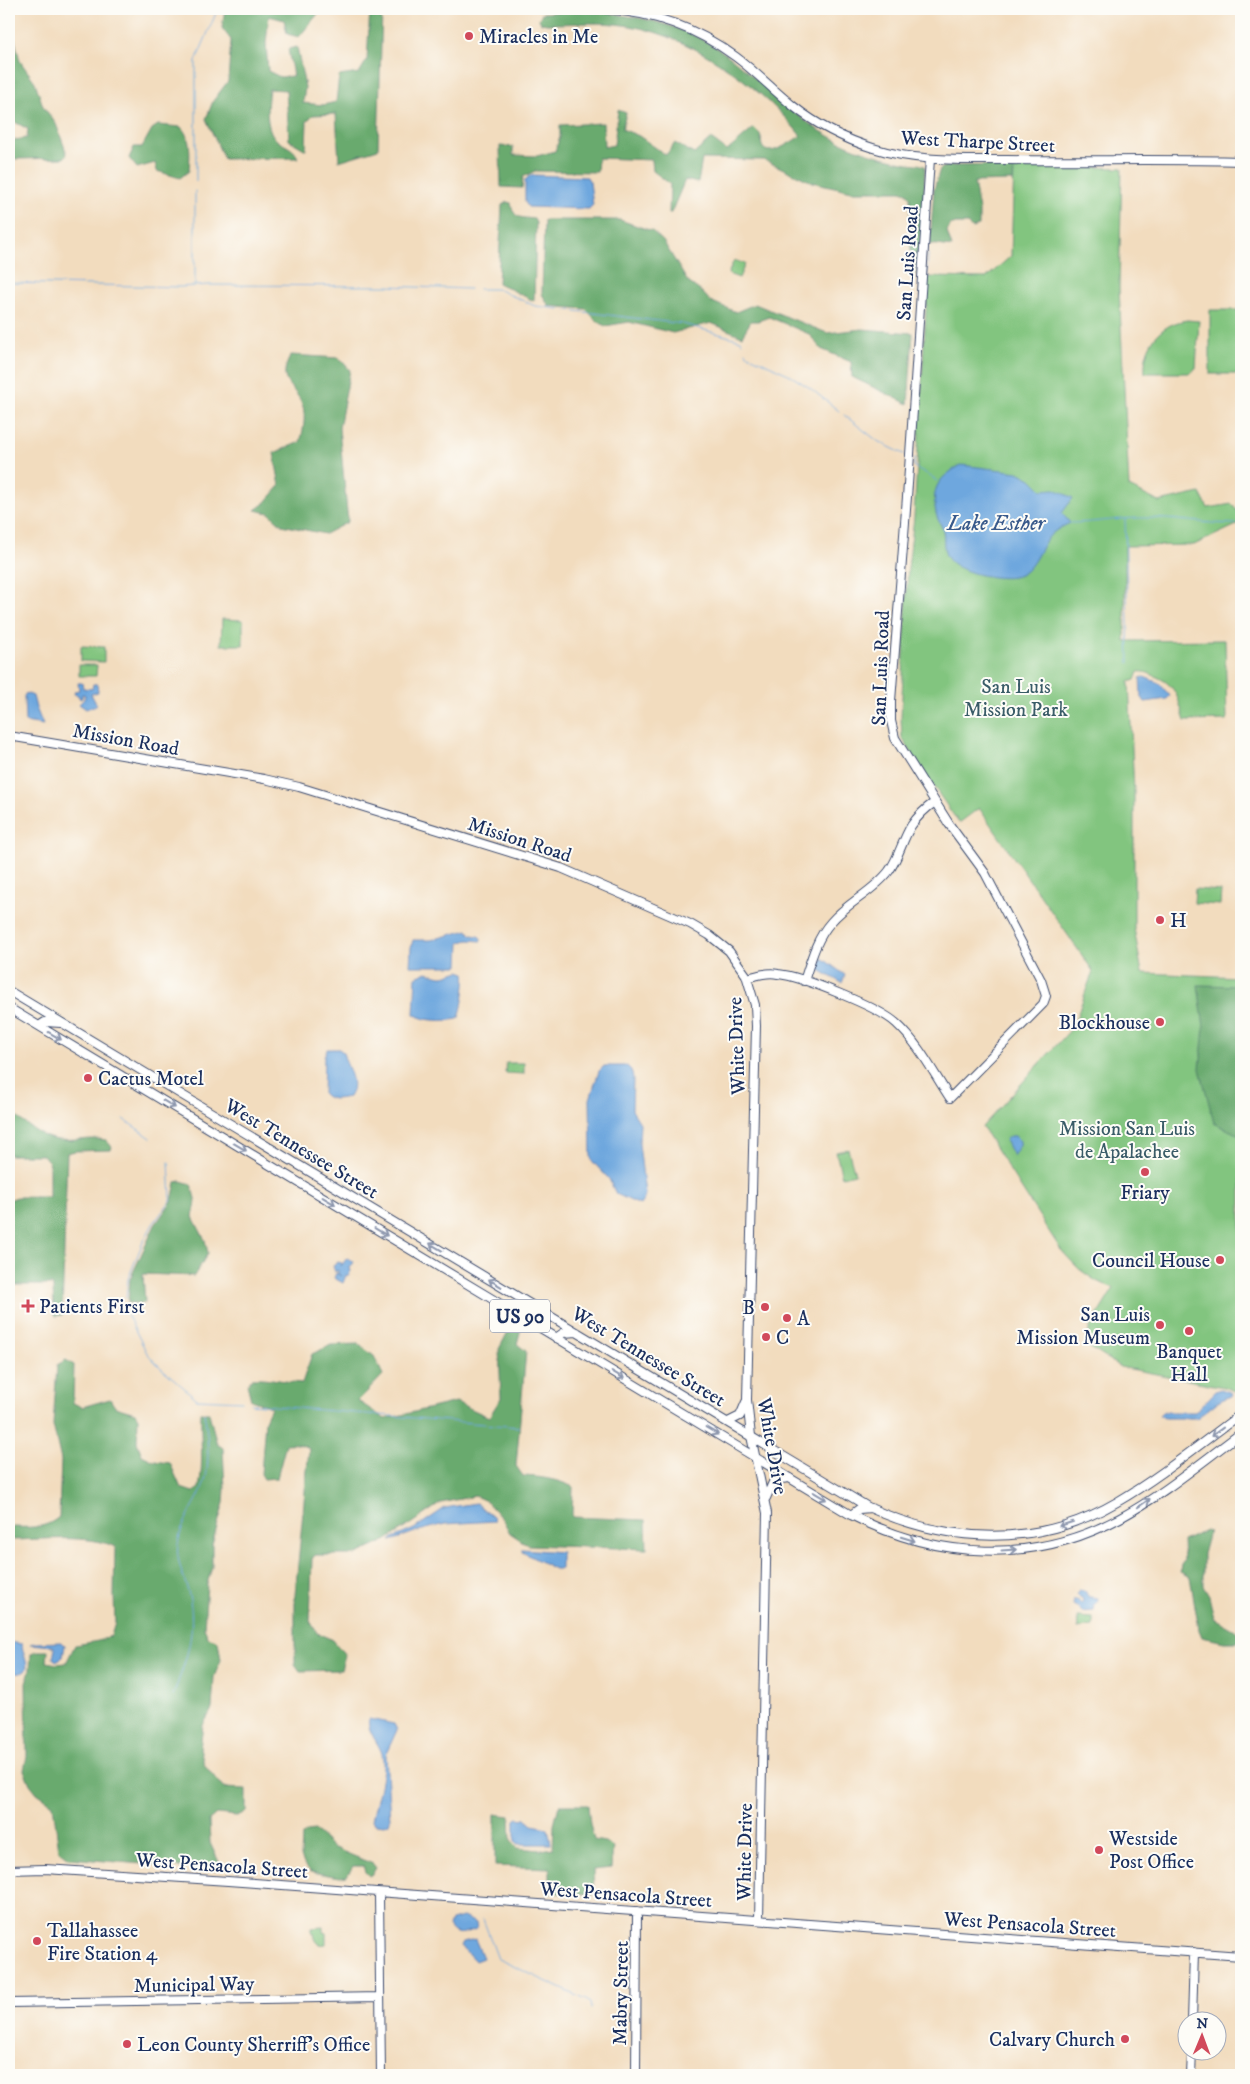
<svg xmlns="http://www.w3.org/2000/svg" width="1250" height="2084" viewBox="0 0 1250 2084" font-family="'IM FELL DW Pica',serif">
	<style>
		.green { fill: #82c57f; stroke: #4e7a6e }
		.forest { fill: #69aa6e; stroke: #426c66 }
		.water { fill: #6ea7de; stroke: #446b9e }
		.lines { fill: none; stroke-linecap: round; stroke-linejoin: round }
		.stream { stroke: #6ea7de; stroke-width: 1 }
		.secondary-casing { stroke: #3b496c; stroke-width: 10 }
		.primary-casing { stroke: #3b496c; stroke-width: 10 }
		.secondary { stroke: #fff; stroke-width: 8 }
		.primary { stroke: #fff; stroke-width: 8 }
		.oneway { stroke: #8d97ae }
		.poi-dot { fill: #d1495b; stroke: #fdfcf7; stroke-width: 2 }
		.labels { text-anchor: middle; stroke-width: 4; stroke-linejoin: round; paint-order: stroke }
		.shield { fill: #fdfcf7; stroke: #5f6c8c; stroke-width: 1 }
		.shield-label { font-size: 19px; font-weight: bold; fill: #1b2f5e }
		.poi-label { font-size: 20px; fill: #1b2f5e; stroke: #fdfcf7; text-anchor: start }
		.street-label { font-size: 20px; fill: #1b2f5e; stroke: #fdfcf7 }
		.park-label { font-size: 20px; fill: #3a5c68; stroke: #fdfcf7 }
		.water-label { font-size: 21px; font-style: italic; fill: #38598b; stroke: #fdfcf7 }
	</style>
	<rect width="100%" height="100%" fill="#fdfcf7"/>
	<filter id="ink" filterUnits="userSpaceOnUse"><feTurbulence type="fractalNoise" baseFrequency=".02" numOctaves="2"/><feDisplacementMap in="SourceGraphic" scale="10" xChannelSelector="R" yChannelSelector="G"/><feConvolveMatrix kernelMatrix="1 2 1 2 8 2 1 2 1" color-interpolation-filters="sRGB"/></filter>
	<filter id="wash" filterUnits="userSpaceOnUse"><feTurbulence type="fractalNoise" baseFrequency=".0096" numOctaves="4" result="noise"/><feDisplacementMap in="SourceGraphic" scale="20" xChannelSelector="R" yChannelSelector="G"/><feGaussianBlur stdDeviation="1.12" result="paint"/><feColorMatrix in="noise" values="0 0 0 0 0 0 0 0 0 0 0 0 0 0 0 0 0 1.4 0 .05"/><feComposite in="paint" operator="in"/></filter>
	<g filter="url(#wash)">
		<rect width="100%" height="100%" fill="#f2dcbe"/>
		<path class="green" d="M1054,166L1122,168L1119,288L1129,487L1159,502L1200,493L1208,508L1232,504L1241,516V523L1194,545L1125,546V641L1225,640L1227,720L1185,721C1178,701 1178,686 1157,677C1150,674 1146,671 1138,672L1135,680L1129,682L1134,792V928L1142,973L1241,977V1393L1224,1387L1120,1367L1089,1347V1329L1114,1288L1096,1281L1079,1269L1061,1250L982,1127L1073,1027L1093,971L979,808L959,823L925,774L902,738L901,718L908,568L914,517L928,277L986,278L1011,256L1014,167Z
			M734,260L745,264L739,278L728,274Z
			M1210,310H1241V374H1210Z
			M1187,320L1199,321L1196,368L1190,373H1145C1143,346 1159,324 1187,320Z
			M222,619L243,620V645H221Z
			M81,646L104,647V662L81,661Z
			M79,665H97L96,676H79Z
			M1195,889L1221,891L1220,905L1194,903Z
			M506,1063H524V1074L505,1073Z
			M848,1149L855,1174L842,1177L836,1152Z
			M1077,1617L1093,1618V1626L1078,1628Z
			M323,1927V1932L326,1933V1944C317,1946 315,1940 314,1933L312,1932V1928Z"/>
		<path class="forest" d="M225,9H322L299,37L287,34L284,20L269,16L266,43L268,71L280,77L293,76L288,49L297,47L305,87L303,103L323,105L336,102L339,76L359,73L367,60L370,9L382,10L378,149L339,161L336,114L313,115L307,121L306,150L289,140L286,90L269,89C267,105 264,130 278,141C287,147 294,148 298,158L224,159L206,119L213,101L228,81L231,40L222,28Z
			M576,11C632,14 683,22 730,57C763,83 793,117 831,137C852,149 879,157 903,162C910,164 918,163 925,166L924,216L915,274H911L910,197L907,193L901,191H852L812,182L764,160L702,159L698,183L685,180L671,213H669L670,184L653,171L652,160L598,158L597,172L535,171L523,177L522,188L501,187L500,146L513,147V155L537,156L555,151L560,137V125L603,123L604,147L614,145L618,110L626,113L622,129L639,136L666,155L675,143L694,154L711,139L727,151L754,128L760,134C762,138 761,143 762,146C768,160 793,140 801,136C758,83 685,30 615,24C593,22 569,24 547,24L541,23L539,19L542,13Z
			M9,32H13L20,61L35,82L43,106L56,124L67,154L64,158L16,159L9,157V141L27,138L28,129L9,119Z
			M158,125L181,127C192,139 190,155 189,171L180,178L157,171L155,163L137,168L129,158L134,147H142L152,129Z
			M1014,165L1013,181L974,182L979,210V226L972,228L967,224H951L947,232L952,247L930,244L934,189L940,169L947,166Z
			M507,202L511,203C514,219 519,217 534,219L536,223L534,301L498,283L502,205Z
			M544,220H620L652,231L663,241L688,282L703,293L710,301L736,312L755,304L827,333L862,329L913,333L908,404L852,377L851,362L821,349L809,334L769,317L758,321H751L742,336L711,323L673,333L629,322L605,326L596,320L586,309L549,306L542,294Z
			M291,355L339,358L350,370L339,428L348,522L325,534L282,525L269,513L255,510L266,502L280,486L274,453L300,442C303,432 306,418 303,407C297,385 274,385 291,355Z
			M1198,985L1241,986V1136L1214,1123L1200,1069L1204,1027Z
			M9,1111C23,1121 41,1139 59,1140C75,1142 90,1137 106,1140L112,1147L111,1150L75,1151L67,1153L62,1315L56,1316L54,1314L53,1287L52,1285H9V1200L17,1197H49V1162L43,1155H9Z
			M181,1181L191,1184L196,1202L193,1217L205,1240L208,1253L194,1276L143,1274L145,1303H128L130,1279L155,1225L172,1201L176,1182Z
			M513,1322L522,1325L517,1344L526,1351L516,1466L523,1476C541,1477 557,1479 573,1487L572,1517L646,1520L647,1549L528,1545L510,1533L503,1520L486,1501L475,1496L441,1503L387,1540L355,1555H315L312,1559L310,1621L317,1633L333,1640L345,1655L341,1670L300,1671L295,1664V1595L309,1449C303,1444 295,1443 286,1444L277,1478L264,1479L261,1474L265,1420L271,1407L251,1400L247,1384L252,1378C269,1377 285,1382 302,1383L312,1354L331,1345L358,1344L374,1356L383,1375L358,1401L385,1419L456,1402L489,1417L501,1398L499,1349Z
			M66,1360L74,1365L73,1403L82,1407L110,1399L115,1407L135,1413L138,1418L137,1442L142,1455L154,1461L170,1463L181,1488L193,1492L199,1488C204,1463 200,1438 201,1413H209L217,1444L223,1448L225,1489L224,1503L212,1544V1567L207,1584L204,1628L208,1637L218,1641L221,1660L214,1677L212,1709L203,1725L200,1749L204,1764L223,1788L246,1789V1812L237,1816L216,1814L209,1820L210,1843L219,1862L218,1870L68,1858L59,1851L53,1804L37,1793L30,1784L24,1770L27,1756L26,1683L30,1670L31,1654L35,1651H48L47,1662L57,1664L66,1663L75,1645L98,1641L111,1636L115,1623L114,1596L115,1547C92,1534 36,1540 9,1540V1527C27,1527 44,1530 59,1517L61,1460L53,1425L57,1365Z
			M1205,1531L1209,1532L1203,1554V1586L1209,1596L1214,1618L1235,1630L1240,1638L1238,1642H1224L1202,1637L1199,1630L1190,1577L1180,1572L1181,1565L1184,1561L1183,1541Z
			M559,1805H588L590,1824L594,1840L605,1842L613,1847L611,1868L593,1870L594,1894L550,1893V1868L495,1866V1814L510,1816L511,1841L518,1848L541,1850L553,1848L554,1825Z
			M315,1831L332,1847L373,1864L376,1868L372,1874L369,1876L365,1872L363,1866H353L347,1876L340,1877L311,1872L305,1866L301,1857L302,1836L307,1832Z"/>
		<path class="water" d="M531,175L587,177L590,182L593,205L589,209L528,207L525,202V180Z
			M961,465L1018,472L1031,479L1042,490L1055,489L1073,498L1062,513L1070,523C1062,527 1053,531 1048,538C1037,552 1033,573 1014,577C996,580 957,573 947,557C942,548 945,539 943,531C942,525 937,520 936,513C931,486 939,478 961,465Z
			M1144,677L1159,683L1170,696L1167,699L1145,702L1141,696L1140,678Z
			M78,683H82L83,688L92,689L93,684H97L98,692L91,694L97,705L86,709L79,704L84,699L85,695L82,694V698L80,699L78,695L74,694L75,691L79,690Z
			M26,693L33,696L36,708L43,725L25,722L24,696Z
			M468,930L471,935L479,936L481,939V941L469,940L460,942L459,966H410L411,947L413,940H431Z
			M822,958L845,975L842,983L819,970Z
			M459,971L465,973C467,978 462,1014 458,1019C446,1021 424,1022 414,1014L416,977L427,972C445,978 441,977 459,971Z
			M327,1049H339L343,1052C346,1067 359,1082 349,1097C340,1098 331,1102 323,1094L324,1056Z
			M604,1066H627L631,1070L633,1078L632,1110L640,1123L639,1144L645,1194L644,1199L640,1205L616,1194L609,1179L593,1162L591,1158L590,1099L599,1071Z
			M1010,1136H1015L1020,1141V1145L1013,1156L1005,1140Z
			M347,1258L354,1262L350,1268L351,1271L348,1276L346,1275L343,1283L334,1278L336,1273L341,1276L338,1274V1270L335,1272L333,1266L338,1262L342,1263L341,1266Z
			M1221,1389L1232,1393L1231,1396L1220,1400L1197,1418H1164L1159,1415L1162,1412H1195L1216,1391Z
			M476,1503L494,1518L495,1521L445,1524L415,1532L391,1541L393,1538L414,1529L445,1508Z
			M522,1549L561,1552V1569H555L522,1552Z
			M1079,1590L1084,1591L1089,1597L1098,1598L1099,1601L1095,1604L1094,1611L1082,1612L1079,1608L1073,1605L1074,1600H1077L1081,1603L1083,1601L1082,1598L1076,1595Z
			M9,1642L22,1644C23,1660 38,1676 9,1673Z
			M62,1642L65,1645L63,1657L56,1661L53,1657L55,1649L53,1646L30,1644L34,1643Z
			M369,1719L394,1724L397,1730L386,1754L390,1820L389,1823L385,1825L375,1824L372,1821C375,1803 388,1767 381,1751C377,1741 366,1729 369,1719Z
			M518,1818L525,1819L532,1825L548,1828L551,1844H519L515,1841V1820Z
			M463,1917L476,1923L477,1929C466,1932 456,1939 449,1926L451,1920Z
			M475,1939L483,1958L475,1961L461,1946L463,1942Z"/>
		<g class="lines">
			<path class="stream" d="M196,181V61L216,13V9
				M195,191V285
				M9,283L180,287L209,285L386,286L470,289
				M479,289H497L535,306L683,324L741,340L742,343
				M926,292L928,254
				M746,352L748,355L788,374L810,388L839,411
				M844,415L879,442L904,454
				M914,458V467L924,472L937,481
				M1125,519L1129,663
				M1069,523C1097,523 1123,517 1151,518C1179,519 1207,524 1236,524
				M123,1119L151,1138
				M126,1298L128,1279L143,1242L153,1224L171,1200L169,1162
				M127,1314L147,1353L159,1366L197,1399L242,1401
				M251,1404L519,1427
				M173,1696C185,1662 196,1637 190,1600C187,1581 175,1563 178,1544C181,1521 198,1503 205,1481C210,1463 208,1431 204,1413
				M483,1919L498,1959L586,2000L590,2003L591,2009"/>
		</g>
	</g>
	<g filter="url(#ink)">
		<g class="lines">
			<g class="secondary-casing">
				<path id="secondary" d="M603,9C651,12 697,28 736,57C756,72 773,90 793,106C817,125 844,139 873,148C916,162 963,160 1007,160C1085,161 1163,159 1241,161
					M9,736L264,779L299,787L561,868L690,924L709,935L729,951L746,975L755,1005L756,1026L747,1400L751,1436L767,1513L759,1920
					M748,978C758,975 768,972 778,974C801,976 881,1008 897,1024C919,1044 934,1074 950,1098L1043,1004L1046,996L1041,980L985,873L949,824L895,738L891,721V701L908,484L930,159
					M804,981C811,960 816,939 831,922C848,902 873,892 889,871C899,857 902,841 911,826C917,817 926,808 935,802
					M728,1422L740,1416L746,1402
					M766,1498L774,1480L789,1478
					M9,1870L45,1869L228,1881L1241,1956
					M379,1893L381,2075
					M9,2003L380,1997
					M1192,2022L1194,1952
					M636,2075L637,1911
					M1191,2075L1192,2052"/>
			</g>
			<g class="primary-casing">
				<path id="primary" d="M9,991L868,1507C948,1544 1039,1548 1117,1502C1160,1477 1200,1444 1241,1414
					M9,1008L851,1515C937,1559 1033,1565 1120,1518C1161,1496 1203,1461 1241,1433
					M39,1026L45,1022L61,1023
					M556,1338L563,1333L577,1332
					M851,1515L859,1509L871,1508"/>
			</g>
			<use href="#secondary" class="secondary"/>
			<use href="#primary" class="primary"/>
		</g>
		<defs><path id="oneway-shaft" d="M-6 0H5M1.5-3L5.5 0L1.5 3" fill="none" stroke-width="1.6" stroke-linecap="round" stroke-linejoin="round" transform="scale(1.25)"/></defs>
		<g class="oneway">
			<use href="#oneway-shaft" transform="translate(55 1036) rotate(31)"/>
			<use href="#oneway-shaft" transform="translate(169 1104) rotate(31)"/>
			<use href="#oneway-shaft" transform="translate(240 1147) rotate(31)"/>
			<use href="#oneway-shaft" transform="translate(329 1201) rotate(31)"/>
			<use href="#oneway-shaft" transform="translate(381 1232) rotate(31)"/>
			<use href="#oneway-shaft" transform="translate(436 1247) rotate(-149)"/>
			<use href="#oneway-shaft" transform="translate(495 1283) rotate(-149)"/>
			<use href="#oneway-shaft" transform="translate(618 1375) rotate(31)"/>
			<use href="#oneway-shaft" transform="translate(712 1431) rotate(31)"/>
			<use href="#oneway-shaft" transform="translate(1217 1432) rotate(144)"/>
			<use href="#oneway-shaft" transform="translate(820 1496) rotate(31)"/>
			<use href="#oneway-shaft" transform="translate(1144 1503) rotate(-35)"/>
			<use href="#oneway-shaft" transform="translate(1066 1524) rotate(163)"/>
			<use href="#oneway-shaft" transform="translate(908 1539) rotate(17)"/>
			<use href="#oneway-shaft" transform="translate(1009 1550) rotate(-4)"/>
		</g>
	</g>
	<g class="poi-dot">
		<circle cx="469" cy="36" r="5"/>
		<circle cx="1160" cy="920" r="5"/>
		<circle cx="1160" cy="1022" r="5"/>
		<circle cx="88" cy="1078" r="5"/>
		<circle cx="1145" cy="1172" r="5"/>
		<circle cx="1220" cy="1260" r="5"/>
		<path d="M25.5 1298.5h5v5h5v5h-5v5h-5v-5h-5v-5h5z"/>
		<circle cx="765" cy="1307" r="5"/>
		<circle cx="787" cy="1318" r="5"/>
		<circle cx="1160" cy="1325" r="5"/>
		<circle cx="1189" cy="1331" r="5"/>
		<circle cx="766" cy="1337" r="5"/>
		<circle cx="1099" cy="1850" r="5"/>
		<circle cx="37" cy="1941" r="5"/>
		<circle cx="1125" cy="2039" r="5"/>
		<circle cx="127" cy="2044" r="5"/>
	</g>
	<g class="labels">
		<rect class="shield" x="490" y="1299.5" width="60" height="33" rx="4"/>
		<g class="shield-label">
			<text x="520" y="1323">US 90</text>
		</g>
		<g class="poi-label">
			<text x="479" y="43">Miracles in Me</text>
			<text x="1170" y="927">H</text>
			<text x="1150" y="1029" text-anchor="end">Blockhouse</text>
			<text x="98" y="1085">Cactus Motel</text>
			<text x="1145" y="1199" text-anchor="middle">Friary</text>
			<text x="1210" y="1267" text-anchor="end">Council House</text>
			<text x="39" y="1313">Patients First</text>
			<text x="755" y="1314" text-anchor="end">B</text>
			<text x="1150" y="1321" text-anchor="end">San Luis<tspan x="1150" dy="23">Mission Museum</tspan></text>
			<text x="797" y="1325">A</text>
			<text x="776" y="1344">C</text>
			<text x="1189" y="1358" text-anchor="middle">Banquet<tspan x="1189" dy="23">Hall</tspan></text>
			<text x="1109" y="1845">Westside<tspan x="1109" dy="23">Post Office</tspan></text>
			<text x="47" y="1937">Tallahassee<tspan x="47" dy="23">Fire Station 4</tspan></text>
			<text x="1115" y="2046" text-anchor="end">Calvary Church</text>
			<text x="137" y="2051">Leon County Sherriff's Office</text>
		</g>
		<g class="street-label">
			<text transform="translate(978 141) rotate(3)" y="7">West Tharpe Street</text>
			<text transform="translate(907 263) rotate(-86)" y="7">San Luis Road</text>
			<text transform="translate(880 668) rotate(-88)" y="7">San Luis Road</text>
			<text transform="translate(126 739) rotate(10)" y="7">Mission Road</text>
			<text transform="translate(520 839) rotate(18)" y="7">Mission Road</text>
			<text transform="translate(736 1046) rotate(-92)" y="7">White Drive</text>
			<text transform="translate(302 1148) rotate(31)" y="7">West Tennessee Street</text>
			<text transform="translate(649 1356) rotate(31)" y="7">West Tennessee Street</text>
			<text transform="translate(773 1446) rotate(80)" y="7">White Drive</text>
			<text transform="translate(744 1852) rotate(-89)" y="7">White Drive</text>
			<text transform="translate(222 1865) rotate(4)" y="7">West Pensacola Street</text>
			<text transform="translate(626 1894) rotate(4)" y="7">West Pensacola Street</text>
			<text transform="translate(1030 1924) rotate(4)" y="7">West Pensacola Street</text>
			<text transform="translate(194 1984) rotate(-1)" y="7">Municipal Way</text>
			<text transform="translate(620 1993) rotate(-89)" y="7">Mabry Street</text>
		</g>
		<g class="park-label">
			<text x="1016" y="693">San Luis<tspan x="1016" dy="23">Mission Park</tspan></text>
			<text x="1127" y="1135">Mission San Luis<tspan x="1127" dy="23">de Apalachee</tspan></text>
		</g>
		<g class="water-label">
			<text x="996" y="530">Lake Esther</text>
		</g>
	</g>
	<rect width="1250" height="2084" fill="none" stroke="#fdfcf7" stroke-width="30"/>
	<g transform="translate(1202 2036) rotate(1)"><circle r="24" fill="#fdfcf7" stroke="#a3aaba"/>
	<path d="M0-4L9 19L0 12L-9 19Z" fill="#d1495b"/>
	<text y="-8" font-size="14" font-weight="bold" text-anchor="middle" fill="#1b2f5e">N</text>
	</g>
</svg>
